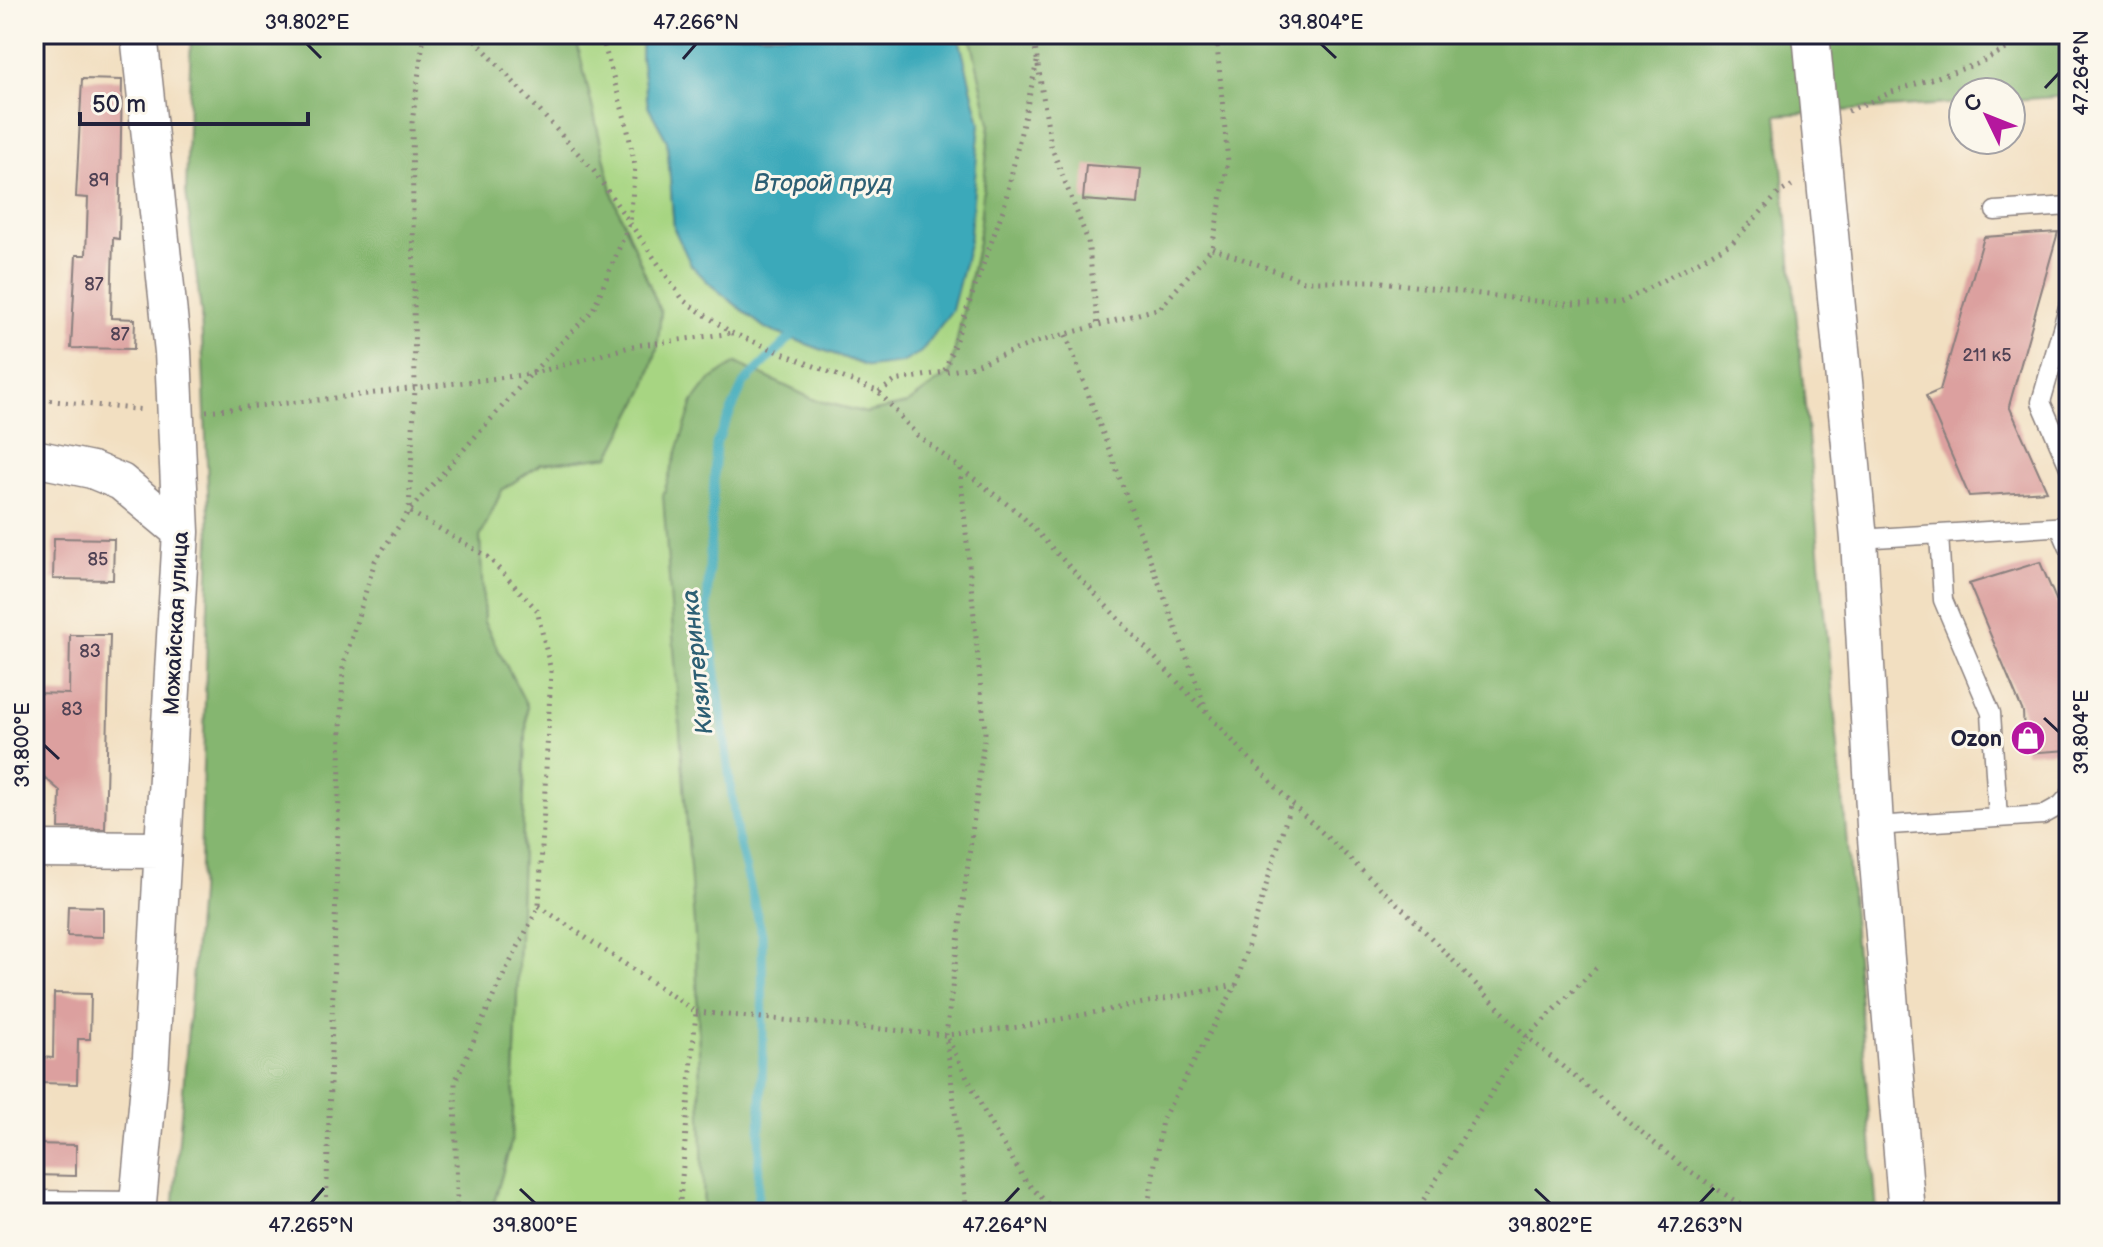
<svg xmlns="http://www.w3.org/2000/svg" width="2103" height="1247" viewBox="0 0 2103 1247" font-family="'Balsamiq Sans',sans-serif">
	<style>
		.green { fill: #a7d582; stroke: #647c5e; stroke-width: 2 }
		.forest { fill: #85b670; stroke: #546c56; stroke-width: 2 }
		.water { fill: #3ba9ba; stroke: #2e667a; stroke-width: 2 }
		.lines { fill: none; stroke-linecap: round; stroke-linejoin: round }
		.stream { stroke: #3ba9ba; stroke-width: 9 }
		.building { fill: #dca09f }
		.lane-casing { stroke: #8a807e; stroke-width: 21 }
		.street-casing { stroke: #8a807e; stroke-width: 39 }
		.path { stroke: #8a807e; stroke-width: 5; stroke-dasharray: 2 6; stroke-linecap: butt }
		.lane { stroke: #fff; stroke-width: 18 }
		.street { stroke: #fff; stroke-width: 36 }
		.ticks { fill: none; stroke: #22223b; stroke-width: 3 }
		.labels { text-anchor: middle; stroke-width: 6; stroke-linejoin: round; paint-order: stroke }
		.number-label { font-size: 18px; fill: #504254 }
		.street-label { font-size: 22px; fill: #22223b; stroke: #fbf7ec }
		.poi-label { font-size: 22px; font-weight: bold; fill: #22223b; stroke: #fbf7ec; text-anchor: end }
		.water-label { font-size: 24px; font-style: italic; fill: #2d5f74; stroke: #fbf7ec }
		.neatline { fill: none; stroke: #22223b; stroke-width: 3 }
		.ticks-label { font-size: 20px; text-anchor: middle; fill: #22223b }
	</style>
	<rect width="100%" height="100%" fill="#fbf7ec"/>
	<filter id="ink" filterUnits="userSpaceOnUse"><feTurbulence type="fractalNoise" baseFrequency=".0125" numOctaves="2"/><feDisplacementMap in="SourceGraphic" scale="16" xChannelSelector="R" yChannelSelector="G"/><feConvolveMatrix kernelMatrix="1 2 1 2 8 2 1 2 1" color-interpolation-filters="sRGB"/></filter>
	<filter id="wash" filterUnits="userSpaceOnUse"><feTurbulence type="fractalNoise" baseFrequency=".006" numOctaves="4" result="noise"/><feDisplacementMap in="SourceGraphic" scale="32" xChannelSelector="R" yChannelSelector="G"/><feGaussianBlur stdDeviation="1.8" result="paint"/><feColorMatrix in="noise" values="0 0 0 0 0 0 0 0 0 0 0 0 0 0 0 0 0 1.4 0 .05"/><feComposite in="paint" operator="in"/></filter>
	<g filter="url(#wash)">
		<rect width="100%" height="100%" fill="#f2dfc1"/>
		<path class="green" d="M575,34H642L641,57L648,106L667,141L674,228L692,265L711,285L766,329L869,367L974,178L980,123L958,34H970L990,123L978,242L950,373L907,404L866,413L815,400L736,363L696,952L704,1213H491L512,1139L527,706L484,622L480,537L502,490L541,464L610,456L661,313L614,199Z"/>
		<path class="forest" d="M191,34H575L614,199L661,313L657,349L645,389L610,456L541,464L502,490L480,537L484,622L527,706L512,1139L491,1213H173L199,894L210,540L201,312L186,192Z
			M970,34H2069V96L2011,100V92H1963V103L1777,115L1845,820L1877,1213H704L696,952L663,495L693,402L710,380L736,363L815,400L866,413L907,404L950,373L978,242L990,123Z"/>
		<path class="water" d="M642,34H958L980,123L969,244L952,310L921,352L902,363L869,367L766,329L711,285L691,265L674,229L667,141L648,106L641,57Z"/>
		<g class="lines">
			<path class="stream" d="M757,1213L763,1052L762,934L737,835L707,604L716,444L744,383L791,337L790,325"/>
		</g>
		<g id="blocks">
			<path class="building" d="M82,79L122,80L119,239L113,238L111,318L135,319L134,349L71,348L76,255H86L88,198L76,197Z
				M1086,165L1141,169L1138,204L1083,200Z
				M2058,232L2009,406L2047,491L1969,496L1926,396L1940,390L1984,237Z
				M54,538L114,539L113,580L53,579Z
				M2040,562L2069,630V750L2025,753L2023,712L1969,584Z
				M70,635H110L105,829L59,828L60,791L34,768V693L69,694Z
				M68,906L103,907V937L67,936Z
				M54,993L91,994L90,1039H78L77,1084L41,1083L42,1057L53,1058Z
				M34,1144L76,1145V1176L34,1175Z"/>
		</g>
	</g>
	<g filter="url(#ink)">
		<use href="#blocks" fill-opacity="0" stroke="#8a807e" stroke-width="2"/>
		<g class="lines">
			<g class="lane-casing">
				<path id="lane" d="M1995,211L2069,206
					M2069,304L2041,402L2069,467
					M2060,527L2069,548
					M1939,534L1943,600L1991,713L1998,818
					M1859,539L2069,526
					M1875,826L2043,815L2061,805L2069,796"/>
			</g>
			<g class="street-casing">
				<path id="street" d="M1811,34L1859,539L1875,826L1907,1213
					M34,458L92,470L121,482L181,532
					M34,849L161,850
					M34,1209L138,1210
					M137,1213L150,1074L181,532L173,352L139,34"/>
			</g>
			<path class="path" d="M424,34L412,123L415,388L409,511L488,557L537,610L551,671L539,906L499,984L455,1082L457,1213
				M470,34L593,170L684,301L732,333L879,392L917,435L1020,514L1291,803L1410,916L1527,1037L1681,1165L1753,1213
				M1033,34L1051,146L1088,241L1098,326
				M1848,111L1892,92L1977,64L2035,34
				M1212,248L1304,281H1374L1560,304H1619L1732,243L1779,193L1793,185
				M1066,335L1207,711
				M945,370L1004,207L1037,62
				M879,392L895,381L967,368L1034,343L1160,308L1212,248L1228,162L1216,34
				M34,399L144,410
				M206,411L318,400L531,374L633,346L732,333
				M960,469L985,732L946,1035L967,1213
				M539,906L696,1012L679,1213
				M696,1012L946,1035L1020,1027L1236,985
				M948,1039L990,1123L1027,1183L1057,1213
				M326,1213L343,666L375,561L409,511L531,374L593,310L630,222L635,166L627,126L601,34
				M1147,1213L1162,1120L1236,985L1291,803
				M1415,1213L1527,1037L1598,966"/>
			<use href="#lane" class="lane"/>
			<use href="#street" class="street"/>
		</g>
	</g>
	<path class="ticks" d="M307,44L321,58M1321,44L1336,58M683,59L696,44M2045,88L2059,73M2044,718L2059,732M44,745L59,759M520,1189L535,1203M1535,1189L1550,1203M311,1203L324,1188M1005,1203L1019,1188M1700,1203L1714,1188"/>
	<defs>
		<g id="shop-disc" transform="scale(1.8)"><circle r="9.5" fill="#b5179e" stroke="#fbf7ec"/><path d="M-5-2.5h2.3a2.7 3.5 0 0 1 5.4 0H5L5.5 6h-11ZM-1.5-2.5h3a1.5 2.3 0 0 0-3 0Z" fill="#fff"/></g>
	</defs>
	<g fill-rule="evenodd">
		<use href="#shop-disc" x="2028" y="738"/>
	</g>
	<g class="labels">
		<g class="number-label">
			<text x="99" y="186">89</text>
			<text x="94" y="290">87</text>
			<text x="120" y="340">87</text>
			<text x="1987" y="361">211 к5</text>
			<text x="98" y="565">85</text>
			<text x="90" y="657">83</text>
			<text x="72" y="715">83</text>
		</g>
		<g class="street-label">
			<text transform="translate(175 623) rotate(-87)" y="8">Можайская улица</text>
		</g>
		<g class="poi-label">
			<text x="2002" y="746">Ozon</text>
		</g>
		<g class="water-label">
			<text x="823" y="191">Второй пруд</text>
			<text transform="translate(697 662) rotate(-96)" y="8">Кизитеринка</text>
		</g>
	</g>
	<rect width="2103" height="1247" fill="none" stroke="#fbf7ec" stroke-width="88"/>
	<g transform="translate(1987 116) rotate(313)"><circle r="38" fill="#fbf7ec" stroke="#a4a2a5" stroke-width="2"/>
	<path d="M0-6L14 30L0 20L-14 30Z" fill="#b5179e"/>
	<text y="-12" font-size="22" font-weight="bold" text-anchor="middle" fill="#22223b">С</text>
	</g>
	<path d="M80 112v12h228v-12" fill="none" stroke="#22223b" stroke-width="4"/>
	<text x="92" y="112" font-size="24" fill="#22223b" stroke="#fbf7ec" stroke-width="6" paint-order="stroke">50 m</text>
	<rect x="44" y="44" width="2015" height="1159" class="neatline"/>
	<g class="ticks-label">
		<text x="307" y="29">39.802°E</text>
		<text x="696" y="29">47.266°N</text>
		<text x="1321" y="29">39.804°E</text>
		<text transform="translate(2081 73) rotate(-90)" y="7">47.264°N</text>
		<text transform="translate(2081 732) rotate(-90)" y="7">39.804°E</text>
		<text transform="translate(22 745) rotate(-90)" y="7">39.800°E</text>
		<text x="311" y="1232">47.265°N</text>
		<text x="535" y="1232">39.800°E</text>
		<text x="1005" y="1232">47.264°N</text>
		<text x="1550" y="1232">39.802°E</text>
		<text x="1700" y="1232">47.263°N</text>
	</g>
</svg>
